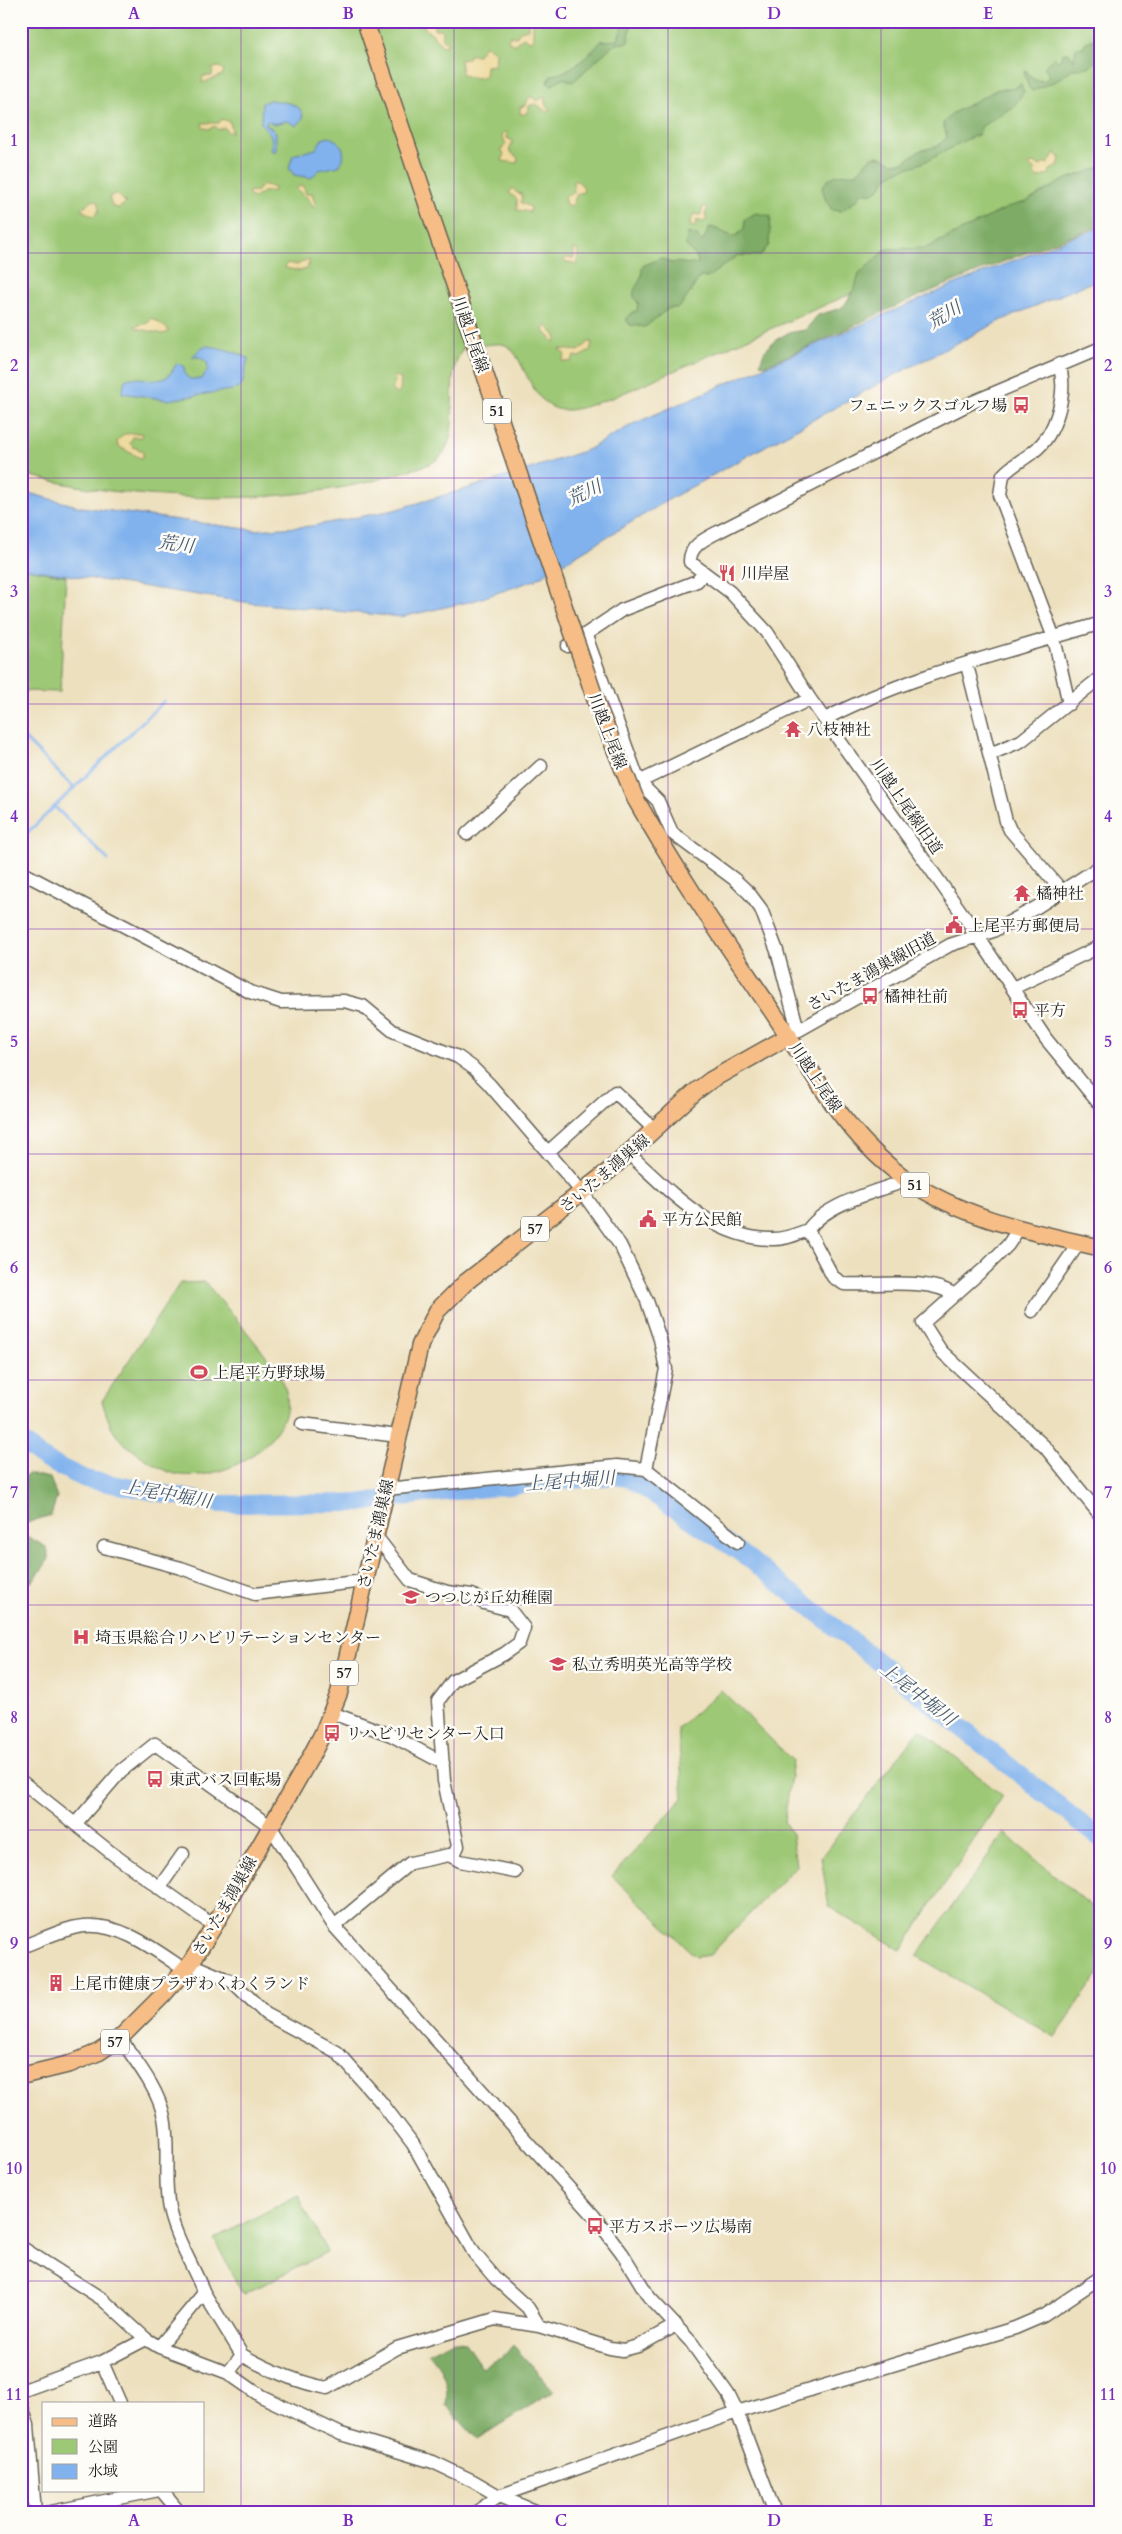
<svg xmlns="http://www.w3.org/2000/svg" width="1122" height="2534" viewBox="0 0 1122 2534" font-family="Cardo,'Noto Serif JP',serif">
	<style>
		.green { fill: #9dc875; stroke: #5c7248 }
		.forest { fill: #7eac66; stroke: #4d6441 }
		.sand { fill: #eeda9e; stroke: #857b5d }
		.water { fill: #81b2ed; stroke: #4e6784 }
		.lines { fill: none; stroke-linecap: round; stroke-linejoin: round }
		.stream { stroke: #81b2ed; stroke-width: 3 }
		.river { stroke: #81b2ed; stroke-width: 18 }
		.minor-casing { stroke: #656155; stroke-width: 15 }
		.major-casing { stroke: #656155; stroke-width: 19 }
		.minor { stroke: #fff; stroke-width: 12 }
		.major { stroke: #f6be86; stroke-width: 16 }
		.major-bridge-casing { stroke: #656155; stroke-width: 19; stroke-linecap: butt }
		.major-bridge { stroke: #f6be86; stroke-width: 16 }
		.grid { fill: none; stroke: #7b2cbf; stroke-width: 1; stroke-opacity: 0.55 }
		.labels { text-anchor: middle; stroke-width: 5; stroke-linejoin: round; paint-order: stroke }
		.shield { fill: #fdfcf7; stroke: #605f5e; stroke-width: 1 }
		.shield-label { font-size: 15px; font-weight: bold; fill: #1c1c1c }
		.street-label { font-size: 16px; fill: #1c1c1c; stroke: #fdfcf7 }
		.poi-label { font-size: 16px; fill: #1c1c1c; stroke: #fdfcf7; text-anchor: start }
		.water-label { font-size: 18px; font-style: italic; fill: #445870; stroke: #fdfcf7 }
		.neatline { fill: none; stroke: #7b2cbf; stroke-width: 2 }
		.grid-label { font-size: 16px; text-anchor: middle; font-weight: bold; fill: #7b2cbf }
	</style>
	<rect width="100%" height="100%" fill="#fdfcf7"/>
	<filter id="ink" filterUnits="userSpaceOnUse"><feTurbulence type="fractalNoise" baseFrequency=".02" numOctaves="2"/><feDisplacementMap in="SourceGraphic" scale="10" xChannelSelector="R" yChannelSelector="G"/><feConvolveMatrix kernelMatrix="1 2 1 2 8 2 1 2 1" color-interpolation-filters="sRGB"/></filter>
	<filter id="wash" filterUnits="userSpaceOnUse"><feTurbulence type="fractalNoise" baseFrequency=".0096" numOctaves="4" result="noise"/><feDisplacementMap in="SourceGraphic" scale="20" xChannelSelector="R" yChannelSelector="G"/><feGaussianBlur stdDeviation="1.12" result="paint"/><feColorMatrix in="noise" values="0 0 0 0 0 0 0 0 0 0 0 0 0 0 0 0 0 1.4 0 .05"/><feComposite in="paint" operator="in"/></filter>
	<g filter="url(#wash)">
		<rect width="100%" height="100%" fill="#ede0be"/>
		<path class="green" d="M1101,21V181L952,244L848,295L612,398C597,402 579,411 563,410C527,407 525,348 502,344C493,343 474,347 464,347C439,380 466,431 439,458C430,466 412,469 400,473C294,508 128,504 21,473V22Z
			M21,568L66,576L60,692L21,691Z
			M205,1282C225,1307 278,1364 286,1391C295,1422 258,1456 233,1466C217,1473 198,1477 181,1475C165,1473 149,1462 137,1453C129,1447 117,1439 113,1430C108,1421 105,1410 102,1401L180,1283Z
			M721,1690L793,1761L784,1822L792,1834L796,1866L710,1955L696,1957L612,1876L683,1798L678,1728Z
			M920,1729L1003,1796L901,1950L829,1907L821,1857Z
			M1004,1833L1101,1914V1970L1055,2037L917,1956Z
			M298,2195L327,2252L243,2295L214,2239Z"/>
		<path class="forest" d="M623,21H632L628,42L613,45L573,82L562,78L553,85L547,83L551,75C568,74 591,55 601,41L618,40Z
			M1101,37C1101,59 1096,70 1072,69L1058,80L1032,91L1029,88L1024,73L1026,70L1032,79L1044,81L1048,78V73L1044,67L1054,57L1059,62L1063,53L1070,54L1074,60L1076,48L1083,47L1086,42Z
			M1021,84L1024,92L1014,106L982,126L978,135C958,142 941,155 922,163C912,167 901,169 892,174C879,182 881,198 862,192L858,199L841,211L832,210L826,201L822,188C830,173 841,174 856,174C868,161 872,148 892,163L904,162L919,151L938,146L947,137L943,123L953,113L998,89H1012Z
			M1101,167V226C1032,249 963,277 896,306C852,326 810,347 765,365L760,364L764,352L774,341L788,333L805,330L818,315L841,308L846,303L855,287L859,274L886,249L926,248L1011,206L1026,202L1064,180Z
			M756,213L771,216L769,245L760,256L738,255L707,278L700,277C693,287 686,301 678,308H669L645,327L630,325L626,320L632,312L637,311L638,303C629,292 636,289 641,278C642,274 641,270 643,266L661,258L671,263C681,261 688,265 698,264L697,258L685,244L688,233L697,236L702,242L710,227C721,229 724,235 736,236L744,229L745,219Z
			M29,1474L50,1478L57,1497L51,1515L23,1524V1534L46,1547L49,1559L34,1580L21,1588V1478Z
			M453,2340L465,2342L482,2367L503,2357L513,2345L554,2391L477,2439L446,2406C449,2383 444,2370 428,2353Z"/>
		<path class="sand" d="M422,21H434V29H442V39L447,41V45L443,46L434,38L433,34L426,30Z
			M528,21H533V39L530,41L523,37L514,45L508,41L510,36L516,37L520,31L528,29Z
			M484,46L491,48L496,54L495,65L486,66L485,76L476,78L462,75L460,60L468,58L469,55H478Z
			M219,67L224,70L222,75L202,83L203,76H212L213,68Z
			M530,96L537,101L544,97L546,106L550,110L546,112L537,104L530,105L526,114H520V107L525,106Z
			M222,119L230,122L232,132H228L224,127L218,130L215,126L208,129L203,127L202,123H219Z
			M504,132L507,133V138L513,141L509,151L518,158L517,163L502,161L504,154L501,150L506,144L502,136Z
			M1055,152L1060,158L1058,166L1050,170L1049,174L1038,178L1034,174L1035,170L1028,165L1032,163L1041,166L1044,163L1048,164Z
			M573,180L579,182L584,188L583,192L577,194L572,206H566L564,197L574,193Z
			M263,184L274,188V191L263,192L254,198L249,196V191L256,192Z
			M300,186H303L306,194L312,193L316,207H313L309,199L296,189Z
			M513,188L517,193L522,194L521,203L531,207L530,212L517,210V199L509,193Z
			M116,193L126,203L119,208L113,207L109,198Z
			M94,200L98,202L99,211L93,216L80,209Z
			M704,206L708,208L705,214L707,219L703,222L697,220L695,226L691,227L690,222L694,214L700,215Z
			M574,249L578,250L577,265L571,262L566,263L564,261L565,258H574Z
			M306,260L310,261L306,269L300,271L285,268L287,263L297,265Z
			M152,318L168,329V332L163,334L136,328L135,326L148,323Z
			M546,325L556,336V341H553L543,330Z
			M589,342H592L590,351L579,357L574,356L571,362L562,361L565,355L560,349L579,351Z
			M394,376L401,379L400,392L397,394L391,390L395,381Z
			M141,433L142,437H133L130,443L133,447L143,451V457L140,458L118,446L117,441L124,434Z"/>
		<path class="water" d="M270,100C282,103 302,101 303,118L297,126L287,121L274,124L268,121L265,123L276,132V152L271,150C274,136 270,133 261,124L262,103Z
			M329,137C343,142 348,154 339,166L319,170L311,178L294,175L289,168L293,155L316,149L322,139Z
			M1101,228V278L1000,321L887,379L675,496L535,580L473,601L401,617L251,603L21,568V491L81,507L254,530L312,526L394,510L499,479L587,450L633,424L955,284L1073,237Z
			M208,346C222,348 236,352 248,358L242,386L237,389L168,400L122,393L125,380C138,373 155,386 168,376C173,372 173,367 178,363L184,367L185,375L190,379H202L208,369L207,362L199,357H192L202,347Z"/>
		<g class="lines">
			<path class="stream" d="M23,737L74,788
				M55,807L108,860
				M21,839L164,701"/>
			<path class="river" d="M21,1441L46,1460L85,1479L220,1504L358,1503L425,1494L614,1476L629,1478L748,1558L1101,1839"/>
		</g>
	</g>
	<g filter="url(#ink)">
		<g class="lines">
			<g class="minor-casing">
				<path id="minor" d="M1101,348L973,402L720,531C707,538 689,545 690,562L730,592L767,632L810,699L971,926L1046,1039L1101,1106
					M1059,364C1068,391 1057,434 1033,452C1023,460 1012,465 1003,475L1000,495L1054,638L1069,704
					M586,636L639,782L658,801L672,833L734,879L749,893L761,909L777,951L798,1030
					M568,646L622,610L697,581L704,573
					M967,665L1006,821L1010,830L1062,891
					M825,719C911,674 1009,652 1101,623
					M990,754L1021,741L1101,677
					M639,782L810,699
					M467,834L541,766
					M21,872L250,992L281,1002L344,1001L363,1006L393,1031L458,1057L472,1067L489,1084L582,1192L620,1245L647,1301L660,1339L666,1369L646,1469
					M1013,988L1101,946
					M792,1034L950,945L993,931L1037,907L1101,866
					M548,1152L615,1092L655,1130
					M629,1154C670,1191 711,1238 771,1239C784,1240 797,1234 808,1230C826,1203 878,1191 908,1180
					M1019,1228L1008,1245L986,1267L923,1323L941,1351L1045,1447L1101,1516
					M808,1230L833,1277L844,1284C874,1286 930,1277 954,1295
					M1032,1311L1079,1243
					M302,1424L398,1436
					M386,1489L617,1466L646,1469L738,1542
					M375,1535L410,1580L447,1592L472,1595L484,1603L510,1610L524,1628L519,1643L504,1654L453,1681L438,1701L444,1781L458,1846L453,1857
					M104,1547L181,1568L255,1594L364,1581
					M332,1713L391,1735L443,1763
					M21,1781L114,1855L214,1926
					M76,1823L121,1771L155,1744L270,1826L334,1926L594,2216L622,2253L649,2297L691,2342L728,2394L737,2412L775,2513
					M159,1888L183,1854
					M334,1926L410,1863L449,1855L460,1861L515,1872
					M21,1947C41,1940 63,1928 84,1926C122,1923 155,1950 185,1970
					M190,1964L233,1982L266,2014L337,2052L381,2102L413,2144L474,2253L496,2279L528,2308L539,2326
					M120,2038C136,2062 158,2088 164,2117C170,2147 163,2179 169,2209C175,2238 193,2265 204,2293L159,2347
					M21,2247L102,2299L146,2339L159,2347L228,2373L261,2396L341,2434L433,2462L473,2481L499,2496L539,2513
					M204,2293L242,2355
					M102,2362L120,2403
					M228,2373L242,2355C270,2371 296,2382 327,2388L397,2348L495,2319L539,2326L610,2348L623,2350L638,2346L676,2325
					M21,2391L102,2362L146,2339
					M21,2404L28,2425L35,2513
					M161,2490L180,2513
					M46,2513L159,2490
					M475,2513L499,2496L737,2412L1015,2328L1043,2316L1101,2277"/>
			</g>
			<g class="major-casing">
				<path id="major" d="M635,798C677,873 726,943 774,1014C813,1073 849,1141 909,1181C967,1220 1034,1232 1101,1248
					M21,2076L70,2064L99,2052L120,2038L163,1995L190,1964L214,1926L310,1758L323,1733L339,1693L420,1345L437,1311L466,1282L610,1170L695,1092L711,1080L789,1036"/>
			</g>
			<use href="#minor" class="minor"/>
			<use href="#major" class="major"/>
			<g class="major-bridge-casing">
				<path id="major-bridge" d="M365,21L598,707L635,798"/>
			</g>
			<use href="#major-bridge" class="major-bridge"/>
		</g>
	</g>
	<path class="grid" d="M241,21V2513M454,21V2513M668,21V2513M881,21V2513M21,253H1101M21,478H1101M21,704H1101M21,929H1101M21,1154H1101M21,1380H1101M21,1605H1101M21,1830H1101M21,2056H1101M21,2281H1101"/>
	<defs>
		<g id="bus-bare" transform="scale(1.35)"><path d="M-5-6H5V4H4V6H2V4H-2V6H-4V4H-5ZM-3.5-4V0h7V-4ZM-3.5 1.2v1.5H-2V1.2ZM2 1.2v1.5H3.5V1.2Z" fill="#d1495b" stroke="#fdfcf7" stroke-width="2.5" paint-order="stroke"/></g>
		<g id="restaurant-bare" transform="scale(1.35)"><path d="M-5-6h1v4h1v-4h1v4h1v-4h1v5L-1.5 .5V6h-2V.5L-5-1ZM5-6V6H3V1.5H1.5Q1.5-4 5-6Z" fill="#d1495b" stroke="#fdfcf7" stroke-width="2.5" paint-order="stroke"/></g>
		<g id="temple-bare" transform="scale(1.35)"><path d="M0-6L5-2H3V0L6.5 2.5H4V6H1.5V3h-3V6H-4V2.5H-6.5L-3 0V-2H-5Z" fill="#d1495b" stroke="#fdfcf7" stroke-width="2.5" paint-order="stroke"/></g>
		<g id="civic-bare" transform="scale(1.35)"><path d="M-.6-6.5H3V-4.5H.6V-3L4-1V1h2V6H-6V1h2V-1L-.6-3ZM-1.2 2.5V6h2.4V2.5Z" fill="#d1495b" stroke="#fdfcf7" stroke-width="2.5" paint-order="stroke"/></g>
		<g id="stadium-bare" transform="scale(1.35)"><path d="M0-5a6.5 5 0 1 0 0 10a6.5 5 0 1 0 0-10ZM-3.5-1.8h7v3.6h-7Z" fill="#d1495b" stroke="#fdfcf7" stroke-width="2.5" paint-order="stroke"/></g>
		<g id="school-bare" transform="scale(1.35)"><path d="M0-5L7-2L0 1L-7-2ZM-4 1L0 2.5L4 1V4Q0 6-4 4Z" fill="#d1495b" stroke="#fdfcf7" stroke-width="2.5" paint-order="stroke"/></g>
		<g id="hospital-bare" transform="scale(1.35)"><path d="M-5-5h3v3.5h4V-5h3V5h-3V1.5h-4V5h-3Z" fill="#d1495b" stroke="#fdfcf7" stroke-width="2.5" paint-order="stroke"/></g>
		<g id="building-bare" transform="scale(1.35)"><path d="M-4-6H4V6H1V3H-1V6H-4ZM-2.5-4.3h1.7v1.8h-1.7ZM.8-4.3h1.7v1.8H.8ZM-2.5-1h1.7V.8h-1.7ZM.8-1h1.7V.8H.8Z" fill="#d1495b" stroke="#fdfcf7" stroke-width="2.5" paint-order="stroke"/></g>
	</defs>
	<g fill-rule="evenodd">
		<use href="#bus-bare" x="1021" y="405"/>
		<use href="#restaurant-bare" x="727" y="573"/>
		<use href="#temple-bare" x="793" y="729"/>
		<use href="#temple-bare" x="1022" y="893"/>
		<use href="#civic-bare" x="954" y="925"/>
		<use href="#bus-bare" x="870" y="996"/>
		<use href="#bus-bare" x="1020" y="1010"/>
		<use href="#civic-bare" x="648" y="1219"/>
		<use href="#stadium-bare" x="199" y="1372"/>
		<use href="#school-bare" x="411" y="1597"/>
		<use href="#hospital-bare" x="81" y="1637"/>
		<use href="#school-bare" x="558" y="1664"/>
		<use href="#bus-bare" x="332" y="1733"/>
		<use href="#bus-bare" x="155" y="1779"/>
		<use href="#building-bare" x="56" y="1983"/>
		<use href="#bus-bare" x="595" y="2226"/>
	</g>
	<g class="labels">
		<g class="shield">
			<rect x="483" y="398.5" width="28" height="25" rx="4"/>
			<rect x="901" y="1172.5" width="28" height="25" rx="4"/>
			<rect x="521" y="1216.5" width="28" height="25" rx="4"/>
			<rect x="330" y="1660.5" width="28" height="25" rx="4"/>
			<rect x="101" y="2029.5" width="28" height="25" rx="4"/>
		</g>
		<g class="shield-label">
			<text x="497" y="416">51</text>
			<text x="915" y="1190">51</text>
			<text x="535" y="1234">57</text>
			<text x="344" y="1678">57</text>
			<text x="115" y="2047">57</text>
		</g>
		<g class="street-label">
			<text transform="translate(471 334) rotate(71)" y="6">川越上尾線</text>
			<text transform="translate(608 731) rotate(69)" y="6">川越上尾線</text>
			<text transform="translate(907 806) rotate(55)" y="6">川越上尾線旧道</text>
			<text transform="translate(871 971) rotate(-29)" y="6">さいたま鴻巣線旧道</text>
			<text transform="translate(816 1077) rotate(56)" y="6">川越上尾線</text>
			<text transform="translate(604 1173) rotate(-40)" y="6">さいたま鴻巣線</text>
			<text transform="translate(375 1534) rotate(-77)" y="6">さいたま鴻巣線</text>
			<text transform="translate(224 1906) rotate(-60)" y="6">さいたま鴻巣線</text>
		</g>
		<g class="poi-label">
			<text x="1007" y="411" text-anchor="end">フェニックスゴルフ場</text>
			<text x="741" y="579">川岸屋</text>
			<text x="807" y="735">八枝神社</text>
			<text x="1036" y="899">橘神社</text>
			<text x="968" y="931">上尾平方郵便局</text>
			<text x="884" y="1002">橘神社前</text>
			<text x="1034" y="1016">平方</text>
			<text x="662" y="1225">平方公民館</text>
			<text x="213" y="1378">上尾平方野球場</text>
			<text x="425" y="1603">つつじが丘幼稚園</text>
			<text x="95" y="1643">埼玉県総合リハビリテーションセンター</text>
			<text x="572" y="1670">私立秀明英光高等学校</text>
			<text x="346" y="1739">リハビリセンター入口</text>
			<text x="169" y="1785">東武バス回転場</text>
			<text x="70" y="1989">上尾市健康プラザわくわくランド</text>
			<text x="609" y="2232">平方スポーツ広場南</text>
		</g>
		<g class="water-label">
			<text transform="translate(944 315) rotate(-31)" y="6">荒川</text>
			<text transform="translate(584 493) rotate(-26)" y="6">荒川</text>
			<text transform="translate(176 544) rotate(7)" y="6">荒川</text>
			<text transform="translate(570 1481) rotate(-4)" y="6">上尾中堀川</text>
			<text transform="translate(167 1494) rotate(10)" y="6">上尾中堀川</text>
			<text transform="translate(918 1694) rotate(38)" y="6">上尾中堀川</text>
		</g>
	</g>
	<rect width="1122" height="2534" fill="none" stroke="#fdfcf7" stroke-width="55"/>
	<rect x="42" y="2402" width="162" height="90" fill="#fdfcf7" stroke="#a3a29f"/>
	<rect x="52" y="2418" width="25" height="8" fill="#f6be86" stroke="#a3a29f"/>
	<text x="88" y="2426" font-size="15" fill="#1c1c1c">道路</text>
	<rect x="52" y="2439" width="25" height="15" fill="#9dc875" stroke="#a3a29f"/>
	<text x="88" y="2452" font-size="15" fill="#1c1c1c">公園</text>
	<rect x="52" y="2464" width="25" height="15" fill="#81b2ed" stroke="#a3a29f"/>
	<text x="88" y="2476" font-size="15" fill="#1c1c1c">水域</text>
	<rect x="28" y="28" width="1066" height="2478" class="neatline"/>
	<g class="grid-label">
		<text x="134" y="19">A</text>
		<text x="348" y="19">B</text>
		<text x="561" y="19">C</text>
		<text x="774" y="19">D</text>
		<text x="988" y="19">E</text>
		<text x="14" y="146">1</text>
		<text x="1108" y="146">1</text>
		<text x="14" y="371">2</text>
		<text x="1108" y="371">2</text>
		<text x="14" y="597">3</text>
		<text x="1108" y="597">3</text>
		<text x="14" y="822">4</text>
		<text x="1108" y="822">4</text>
		<text x="14" y="1047">5</text>
		<text x="1108" y="1047">5</text>
		<text x="14" y="1273">6</text>
		<text x="1108" y="1273">6</text>
		<text x="14" y="1498">7</text>
		<text x="1108" y="1498">7</text>
		<text x="14" y="1723">8</text>
		<text x="1108" y="1723">8</text>
		<text x="14" y="1949">9</text>
		<text x="1108" y="1949">9</text>
		<text x="14" y="2174">10</text>
		<text x="1108" y="2174">10</text>
		<text x="14" y="2400">11</text>
		<text x="1108" y="2400">11</text>
		<text x="134" y="2526">A</text>
		<text x="348" y="2526">B</text>
		<text x="561" y="2526">C</text>
		<text x="774" y="2526">D</text>
		<text x="988" y="2526">E</text>
	</g>
</svg>
